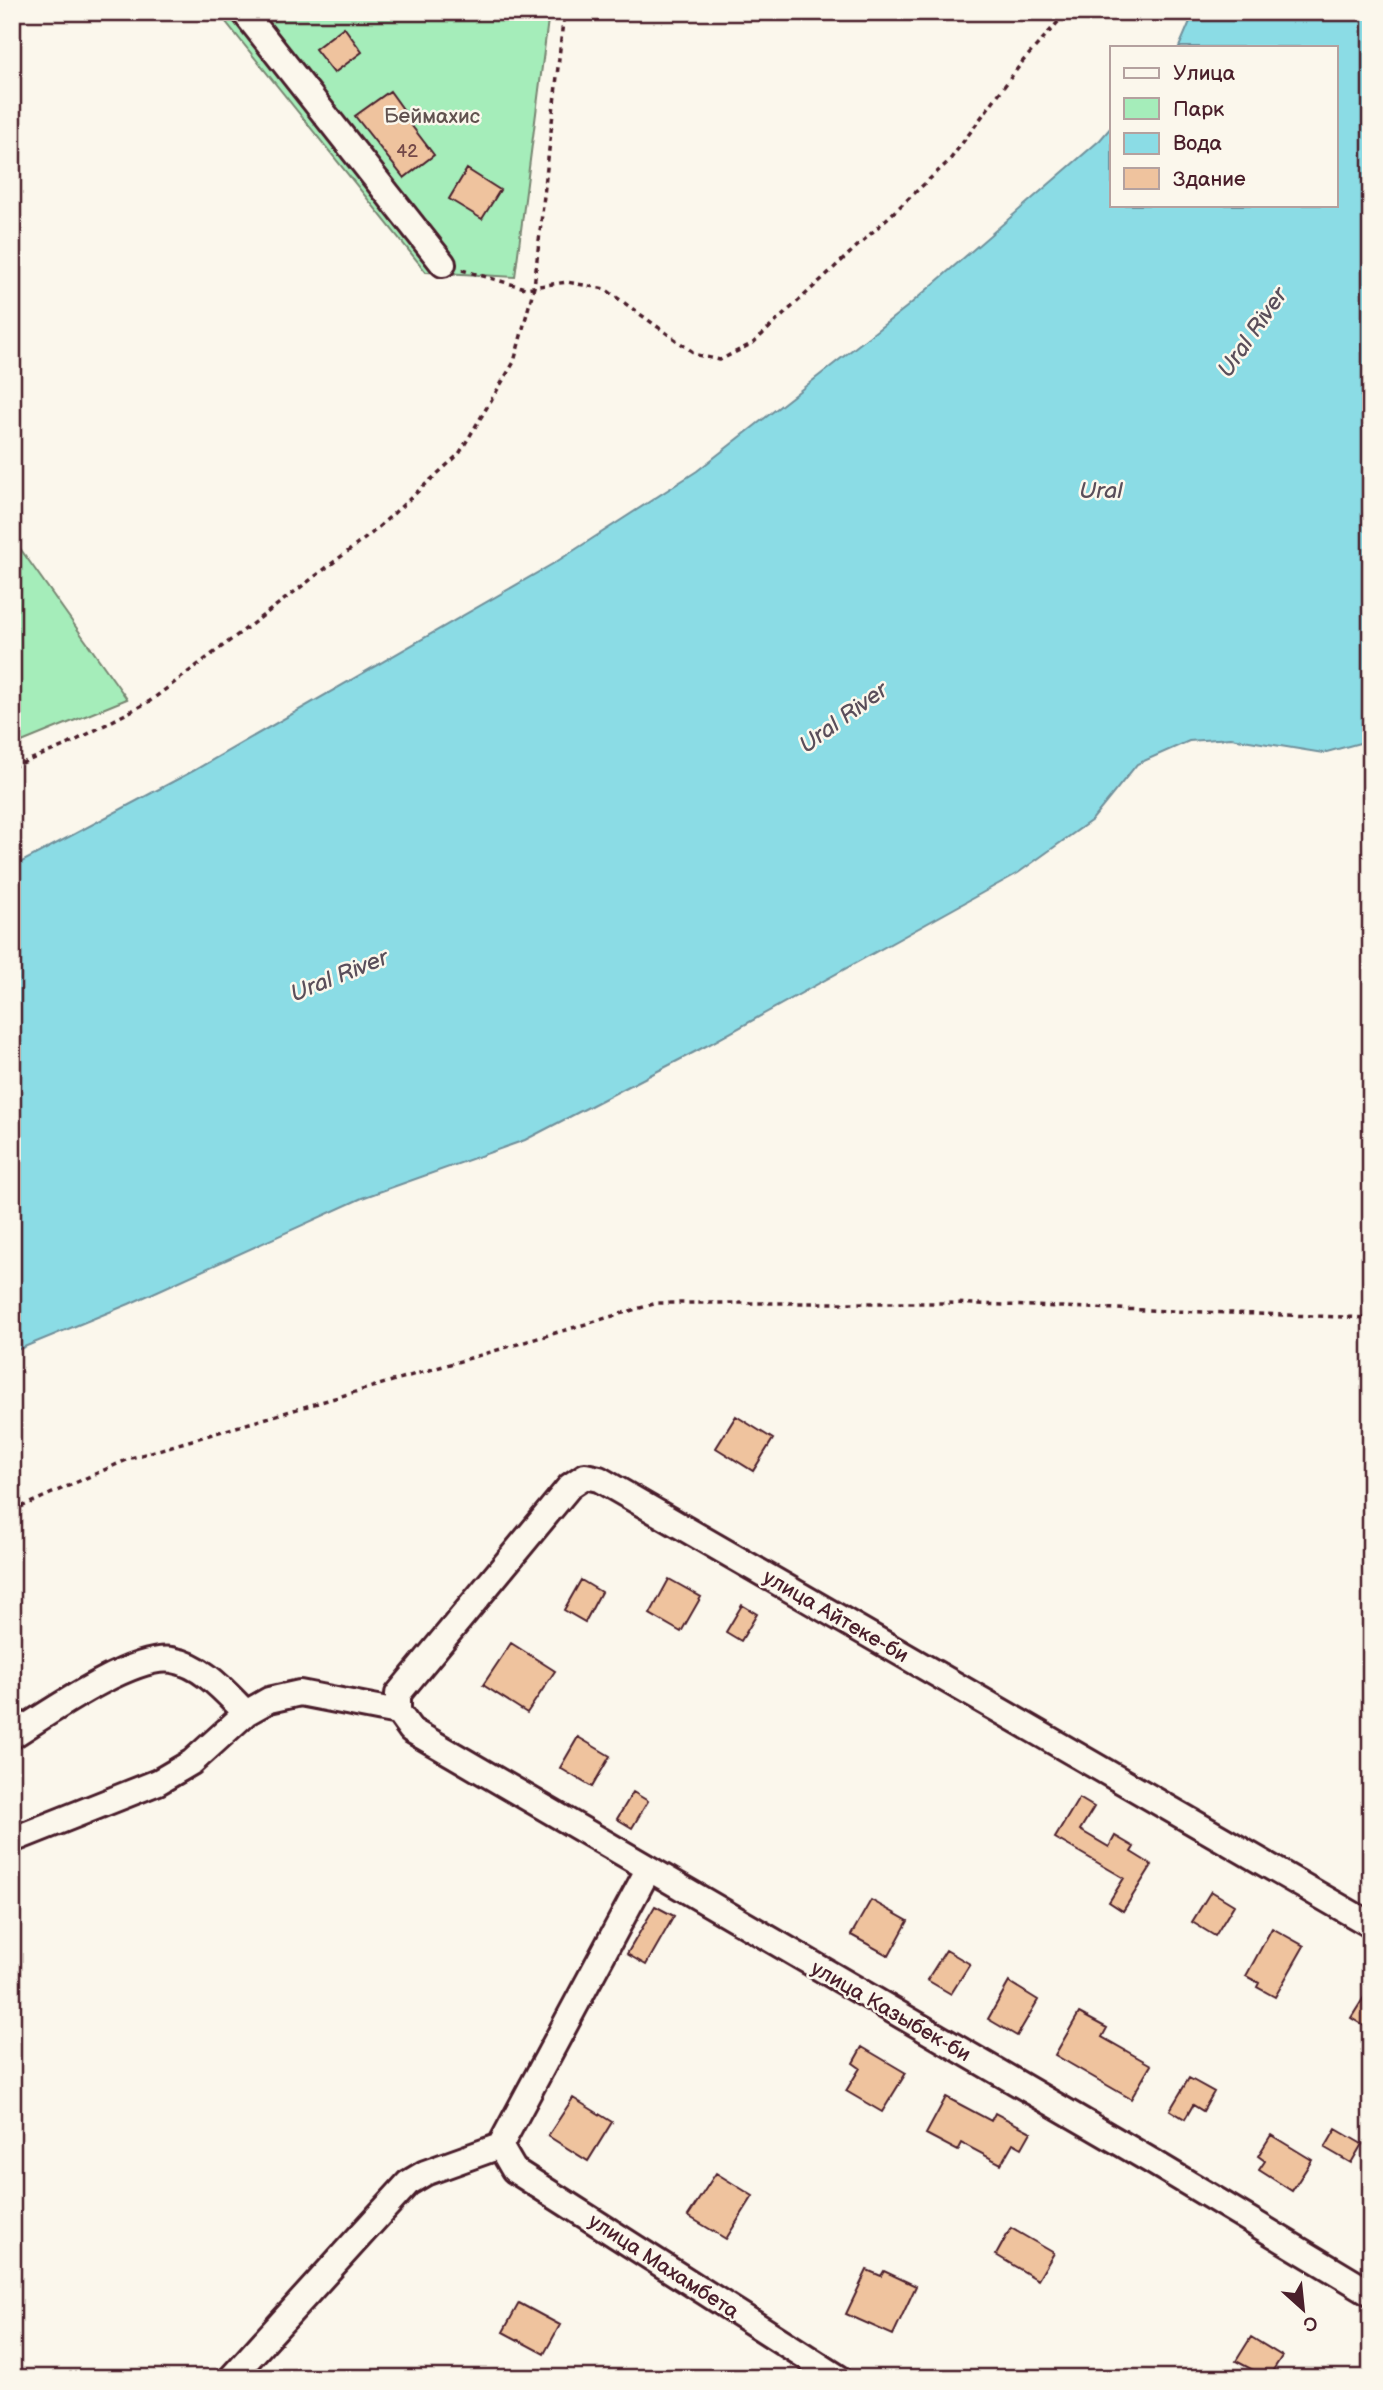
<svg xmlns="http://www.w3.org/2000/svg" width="1383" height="2390" viewBox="0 0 1383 2390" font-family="'Balsamiq Sans',sans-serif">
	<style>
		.green { fill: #a5edba; stroke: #788672; stroke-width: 2 }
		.water { fill: #8bdce5; stroke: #71909b; stroke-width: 2 }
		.building { fill: #efc39e; stroke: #4a1f2b; stroke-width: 2 }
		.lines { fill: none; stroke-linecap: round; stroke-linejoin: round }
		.minor-casing { stroke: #4a1f2b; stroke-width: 30 }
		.path { stroke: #4a1f2b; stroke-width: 3.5; stroke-dasharray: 5 5; stroke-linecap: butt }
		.minor { stroke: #fbf7ec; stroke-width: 24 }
		.labels { text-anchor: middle; stroke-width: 5; stroke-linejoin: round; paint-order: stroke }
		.number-label { font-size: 18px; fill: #734848 }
		.park-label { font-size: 21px; fill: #61524f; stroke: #fbf7ec }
		.street-label { font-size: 21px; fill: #4a1f2b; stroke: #fbf7ec }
		.water-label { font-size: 23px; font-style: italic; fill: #5a4e5a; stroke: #fbf7ec }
	</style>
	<rect width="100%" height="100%" fill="#fbf7ec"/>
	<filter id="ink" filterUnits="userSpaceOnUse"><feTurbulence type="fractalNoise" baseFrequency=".0143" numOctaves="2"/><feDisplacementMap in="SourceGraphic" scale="14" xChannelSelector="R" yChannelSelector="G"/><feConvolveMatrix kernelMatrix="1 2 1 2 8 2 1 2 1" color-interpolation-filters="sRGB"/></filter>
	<g filter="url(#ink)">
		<path class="green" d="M218,12H549L515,277L426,272Z
			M12,537L127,699L12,746Z"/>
		<path class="water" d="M1194,12H1371V740L1323,753L1231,738L1189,741L1137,764L1092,820L1018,873L708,1045L525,1140L362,1198L129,1304L12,1352V867L193,771L556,562L697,471L908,306L1100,140L1112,126V205H1336V47H1179Z"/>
		<path class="building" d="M344,27L362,52L334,73L315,49Z
			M390,91L405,112L402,113L434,155L404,178L355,116Z
			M467,169L500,190L482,219L449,199Z
			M736,1416L773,1439L753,1471L716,1448Z
			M669,1579L701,1597L681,1632L650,1614Z
			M581,1580L601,1592L585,1622L564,1610Z
			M742,1605L757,1614L741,1641L726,1632Z
			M511,1643L555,1671L527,1713L483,1685Z
			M578,1737L610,1756L592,1787L560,1768Z
			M633,1792L648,1801L632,1828L617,1819Z
			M1079,1798L1094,1807L1080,1830L1109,1847L1115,1836L1134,1847L1131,1852L1152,1865L1123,1911L1109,1902L1124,1878L1055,1838Z
			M1211,1891L1234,1905L1215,1936L1192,1922Z
			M871,1900L908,1921L889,1956L851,1935Z
			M655,1906L674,1916L646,1965L627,1954Z
			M1272,1928L1304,1946L1275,1997L1257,1987L1259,1983L1246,1976Z
			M946,1950L970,1964L951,1994L927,1980Z
			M1009,1982L1038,2000L1017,2036L988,2019Z
			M1371,1986V2030L1351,2018Z
			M1079,2013L1107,2028L1102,2037L1151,2065L1131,2099L1055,2055Z
			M862,2047L906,2073L882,2112L846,2091L860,2068L853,2063Z
			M1189,2078L1214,2092L1203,2111L1193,2105L1185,2119L1170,2110Z
			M946,2097L991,2121L995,2113L1031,2132L1022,2148L1013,2143L1001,2164L962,2143L958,2151L926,2134Z
			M573,2098L612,2122L588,2161L548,2136Z
			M1336,2129L1362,2144L1351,2163L1325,2148Z
			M1271,2135L1312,2160L1292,2191L1259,2170L1265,2161L1258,2156Z
			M716,2173L753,2196L726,2239L688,2216Z
			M1011,2228L1054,2253L1038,2280L996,2255Z
			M867,2270L881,2276L884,2271L916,2286L893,2335L846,2314Z
			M519,2303L560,2325L544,2354L503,2332Z
			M1251,2337L1282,2356L1268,2378L1236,2361Z"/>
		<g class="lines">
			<g class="minor-casing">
				<path id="minor" d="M244,12L443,264
					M12,1736C47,1714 132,1654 172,1660C203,1665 226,1693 246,1713
					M12,1840L158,1782L192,1762L246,1713L269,1700L300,1693L398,1712
					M1371,1925L599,1479L585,1476L570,1486L398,1694V1712L411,1730L1153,2162L1371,2293
					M500,2146L514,2170L839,2378
					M231,2378L408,2183L425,2173L500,2146L648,1870"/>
			</g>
			<path class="path" d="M462,270L525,288L567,282L605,289L697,355L720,360L753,343L949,161L1023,61L1067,12
				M12,767L69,744L150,701L371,534L459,454L514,362L534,287L564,12
				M12,1511L131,1458L657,1303H948L1371,1318"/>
			<use href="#minor" class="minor"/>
		</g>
	</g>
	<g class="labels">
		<g class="number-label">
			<text x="407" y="157">42</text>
		</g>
		<g class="park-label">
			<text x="432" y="123">Беймахис</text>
		</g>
		<g class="street-label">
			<text transform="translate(836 1616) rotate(30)" y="7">улица Айтеке-би</text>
			<text transform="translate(891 2011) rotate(30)" y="7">улица Казыбек-би</text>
			<text transform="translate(664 2266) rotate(33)" y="7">улица Махамбета</text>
		</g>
		<g class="water-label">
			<text transform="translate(1252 332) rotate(-55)" y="8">Ural River</text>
			<text x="1101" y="498">Ural</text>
			<text transform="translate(843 717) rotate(-36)" y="8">Ural River</text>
			<text transform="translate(339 975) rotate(-22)" y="8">Ural River</text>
		</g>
	</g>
	<rect width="1383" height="2390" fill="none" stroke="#fbf7ec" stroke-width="42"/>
	<rect x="21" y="21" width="1341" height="2348" fill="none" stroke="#4a1f2b" stroke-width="2.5" filter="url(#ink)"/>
	<rect x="1110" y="46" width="228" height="161" fill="#fbf7ec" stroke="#b4a19f" stroke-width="2"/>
	<rect x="1124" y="68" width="35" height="10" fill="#fbf7ec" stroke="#b4a19f" stroke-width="2"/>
	<text x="1173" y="80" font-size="21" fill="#4a1f2b">Улица</text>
	<rect x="1124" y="98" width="35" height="21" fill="#a5edba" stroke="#b4a19f" stroke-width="2"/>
	<text x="1173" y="116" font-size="21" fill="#4a1f2b">Парк</text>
	<rect x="1124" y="133" width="35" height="21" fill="#8bdce5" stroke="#b4a19f" stroke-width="2"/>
	<text x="1173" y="150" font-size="21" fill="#4a1f2b">Вода</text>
	<rect x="1124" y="168" width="35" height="21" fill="#efc39e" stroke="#b4a19f" stroke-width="2"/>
	<text x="1173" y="186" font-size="21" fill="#4a1f2b">Здание</text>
	<g transform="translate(1303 2309) rotate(153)" stroke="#fbf7ec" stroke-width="5" paint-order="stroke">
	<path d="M0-5L12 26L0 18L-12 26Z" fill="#4a1f2b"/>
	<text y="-10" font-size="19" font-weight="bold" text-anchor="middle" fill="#4a1f2b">С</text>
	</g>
</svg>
